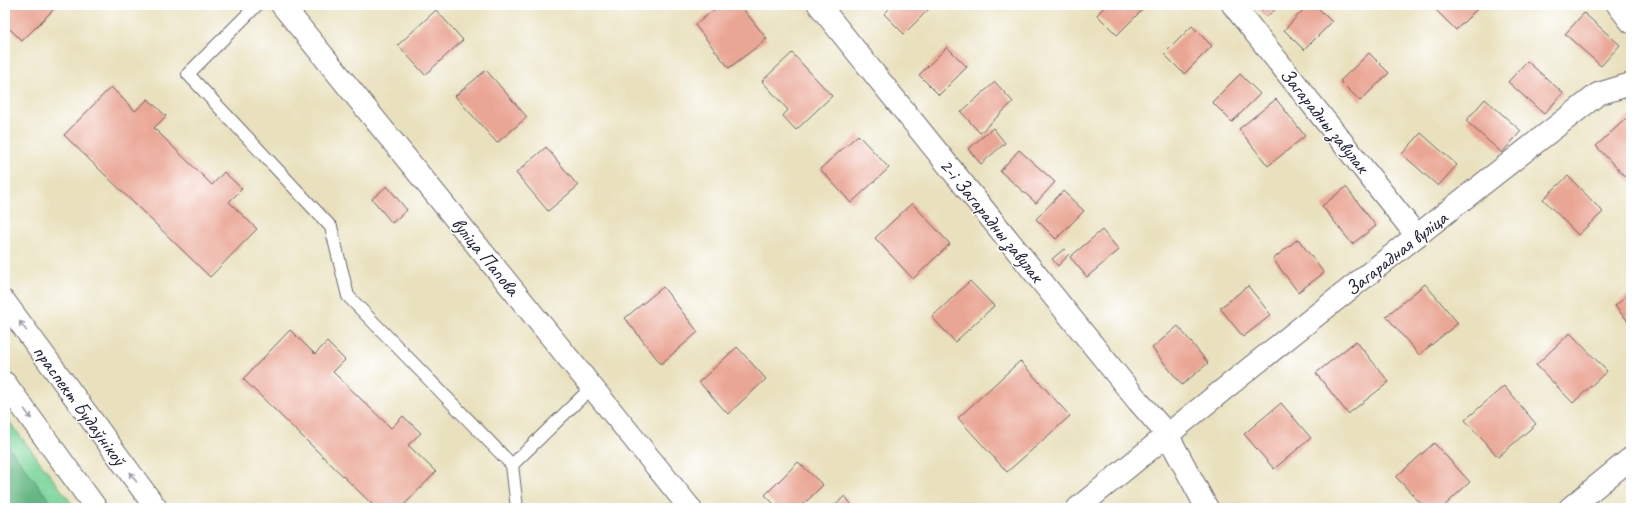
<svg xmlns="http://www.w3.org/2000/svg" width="1636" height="513" viewBox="0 0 1636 513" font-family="Caveat,sans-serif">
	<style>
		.green { fill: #7bd59b; stroke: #4e7c6b }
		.forest { fill: #64b683; stroke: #436c5f }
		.building { fill: #eaa694 }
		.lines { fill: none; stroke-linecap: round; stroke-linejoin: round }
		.service-casing { stroke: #686569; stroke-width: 14 }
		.minor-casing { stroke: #686569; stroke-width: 24 }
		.secondary-casing { stroke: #686569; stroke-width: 24 }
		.service { stroke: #fff; stroke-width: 12 }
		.minor { stroke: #fff; stroke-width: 22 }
		.secondary { stroke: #fff; stroke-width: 22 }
		.oneway { stroke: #9c9ca7 }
		.labels { text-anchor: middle; stroke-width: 3; stroke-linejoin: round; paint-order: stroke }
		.street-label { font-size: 20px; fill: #22223b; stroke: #fff }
	</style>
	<rect width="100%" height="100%" fill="#fff"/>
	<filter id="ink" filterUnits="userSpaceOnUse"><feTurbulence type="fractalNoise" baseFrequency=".025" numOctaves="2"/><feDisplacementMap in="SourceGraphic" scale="8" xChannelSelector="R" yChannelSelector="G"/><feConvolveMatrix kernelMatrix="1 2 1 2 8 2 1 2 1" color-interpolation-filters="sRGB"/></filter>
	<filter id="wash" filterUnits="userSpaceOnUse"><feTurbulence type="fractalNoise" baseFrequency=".012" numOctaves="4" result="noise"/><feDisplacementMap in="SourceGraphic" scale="16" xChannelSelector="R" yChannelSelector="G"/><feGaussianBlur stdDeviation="0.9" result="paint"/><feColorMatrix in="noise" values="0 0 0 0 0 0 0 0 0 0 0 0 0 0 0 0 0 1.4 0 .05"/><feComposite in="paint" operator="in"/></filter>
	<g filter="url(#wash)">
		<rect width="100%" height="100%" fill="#e9e1be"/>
		<path class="green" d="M5,416L75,508H5Z"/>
		<path class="forest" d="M5,442L55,508H5Z"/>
		<g id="blocks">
			<path class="building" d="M5,5H58L22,41L5,24Z
				M720,5H740L767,39L729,68L695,25Z
				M893,5H931L932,6L904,34L884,14Z
				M1106,5H1143L1145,7L1117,35L1097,15Z
				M1260,5H1281L1266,17L1258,7Z
				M1308,5H1315L1332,22L1304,50L1284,30Z
				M1441,5H1481L1456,30L1436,10Z
				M436,10L463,40L425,75L398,45Z
				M1584,13L1620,45L1601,66L1565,34Z
				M1192,26L1212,46L1184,74L1164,54Z
				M947,47L967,67L939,95L919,75Z
				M792,53L832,96L796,130L783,116L788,110L762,81Z
				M1369,53L1389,73L1360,101L1340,81Z
				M1527,61L1563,93L1544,114L1508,82Z
				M486,70L527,117L497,143L455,96Z
				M1240,74L1260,94L1232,122L1212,102Z
				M995,82L1013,102L980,133L961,112Z
				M111,87L135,111L148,99L166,116L154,128L212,185L224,172L242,189L229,202L257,229L210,277L64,135Z
				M1276,99L1305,136L1268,166L1239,129Z
				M1485,99L1521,131L1502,153L1466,121Z
				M1631,114V183L1596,146Z
				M993,128L1005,143L981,164L968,149Z
				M1421,133L1457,165L1438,186L1402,154Z
				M858,135L889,168L851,203L820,169Z
				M546,147L578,186L548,211L516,173Z
				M1019,150L1055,182L1036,203L1000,171Z
				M1568,176L1603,212L1578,235L1543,199Z
				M387,186L407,210L392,223L372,199Z
				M1346,187L1376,226L1352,244L1322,206Z
				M1063,191L1084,211L1056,239L1036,219Z
				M912,203L950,244L913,279L875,238Z
				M1102,230L1119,250L1087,277L1070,257Z
				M1298,239L1324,273L1298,292L1273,259Z
				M1064,249L1069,254L1058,266L1052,259Z
				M970,281L994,306L955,342L932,317Z
				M1425,284L1458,323L1419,355L1386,316Z
				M1248,286L1271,315L1243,337L1220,308Z
				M663,287L698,332L661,364L625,318Z
				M1631,292V325L1615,306Z
				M1178,326L1208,363L1182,385L1152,348Z
				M290,330L315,354L327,342L345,360L333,372L391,428L403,416L421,433L408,445L436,472L401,508H376L243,379Z
				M1570,333L1607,371L1573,403L1536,365Z
				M1356,341L1389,382L1348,414L1316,373Z
				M737,347L766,379L728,414L699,382Z
				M1020,361L1070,416L1007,472L958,418Z
				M1504,386L1536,424L1498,457L1465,420Z
				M1281,403L1311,438L1274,469L1244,434Z
				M1434,443L1470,482L1442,508H1425L1396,477Z
				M798,462L823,485L800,508H778L765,495Z
				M845,496L854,508H831Z"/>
		</g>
	</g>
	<g filter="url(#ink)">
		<use href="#blocks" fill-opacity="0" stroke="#686569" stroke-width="1"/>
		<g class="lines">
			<g class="service-casing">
				<path id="service" d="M257,5L188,74L331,227L348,296L512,465L517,508
					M512,465L592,387"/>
			</g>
			<g class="minor-casing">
				<path id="minor" d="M282,5L690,508
					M819,5L1138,401L1167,434L1207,508
					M1233,5L1417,236
					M1618,5L1631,22
					M1078,508C1249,367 1423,230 1598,94L1631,84
					M1570,508L1631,458"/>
			</g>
			<g class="secondary-casing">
				<path id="secondary" d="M5,302L156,508
					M5,383L96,508"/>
			</g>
			<use href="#service" class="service"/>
			<use href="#minor" class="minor"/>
			<use href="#secondary" class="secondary"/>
		</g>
		<defs><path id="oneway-shaft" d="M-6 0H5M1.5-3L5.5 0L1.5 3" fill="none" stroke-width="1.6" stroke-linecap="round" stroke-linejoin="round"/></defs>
		<g class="oneway">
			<use href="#oneway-shaft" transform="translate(23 326) rotate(-126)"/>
			<use href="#oneway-shaft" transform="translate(28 414) rotate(54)"/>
			<use href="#oneway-shaft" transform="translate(133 477) rotate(-126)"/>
		</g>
	</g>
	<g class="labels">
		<g class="street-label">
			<text transform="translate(1325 120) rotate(51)" y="7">Загарадны завулак</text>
			<text transform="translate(992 220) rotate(51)" y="7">2-і Загарадны завулак</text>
			<text transform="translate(1396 253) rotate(-38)" y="7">Загарадная вуліца</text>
			<text transform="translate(486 256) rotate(51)" y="7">вуліца Папова</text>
			<text transform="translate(80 405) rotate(54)" y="7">праспект Будаўнікоў</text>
		</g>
	</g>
	<rect width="1636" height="513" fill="none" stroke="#fff" stroke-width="20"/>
</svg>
